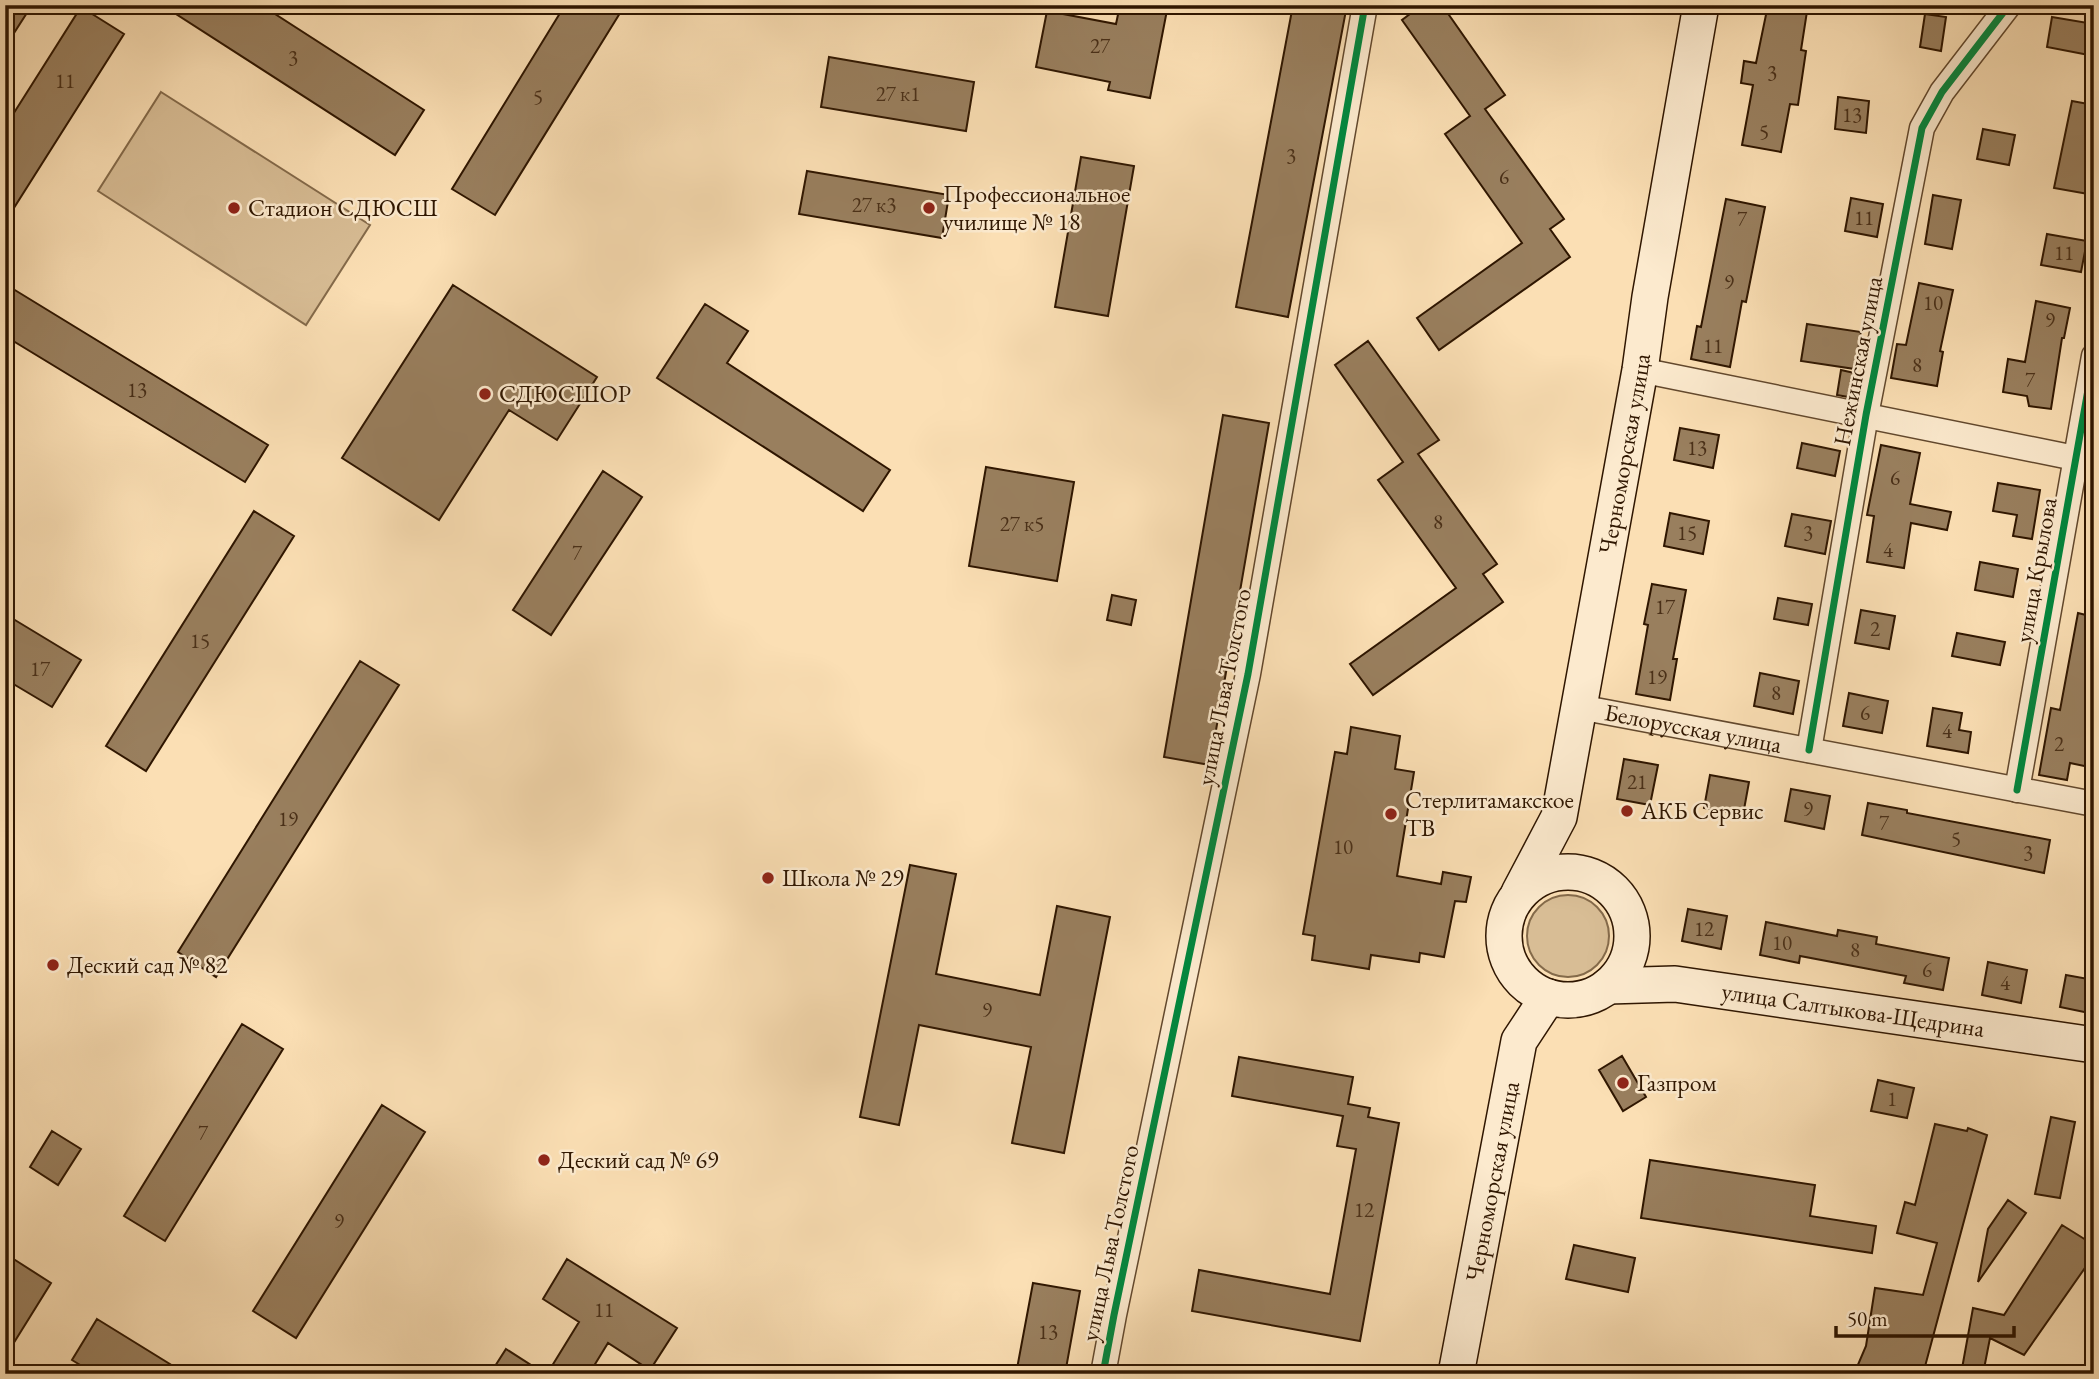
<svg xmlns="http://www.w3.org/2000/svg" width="2099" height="1379" viewBox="0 0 2099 1379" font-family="'EB Garamond',serif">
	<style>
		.green { fill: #d8bd95; stroke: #846a4a; stroke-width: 2 }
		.building { fill: #997f5e; stroke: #2f1600; stroke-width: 2 }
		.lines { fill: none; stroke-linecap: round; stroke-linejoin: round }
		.minor-casing { stroke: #62482d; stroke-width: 27 }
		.secondary-casing { stroke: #2f1600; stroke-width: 38 }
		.minor { stroke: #fceace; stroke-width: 24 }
		.secondary { stroke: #fceace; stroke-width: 35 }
		.cycleway-casing { stroke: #fceace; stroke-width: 11 }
		.cycleway { stroke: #00873e; stroke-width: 7 }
		.poi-dot { fill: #8f2418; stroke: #fceace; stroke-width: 2.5 }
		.labels { text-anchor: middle; stroke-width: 5; stroke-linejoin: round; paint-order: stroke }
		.number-label { font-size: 21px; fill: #4a3018 }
		.poi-label { font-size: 24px; fill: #2f1600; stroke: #fceace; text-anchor: start }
		.street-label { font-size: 24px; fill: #2f1600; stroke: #fceace }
	</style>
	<rect width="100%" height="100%" fill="#fbdfb4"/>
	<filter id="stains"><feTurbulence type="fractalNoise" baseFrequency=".00286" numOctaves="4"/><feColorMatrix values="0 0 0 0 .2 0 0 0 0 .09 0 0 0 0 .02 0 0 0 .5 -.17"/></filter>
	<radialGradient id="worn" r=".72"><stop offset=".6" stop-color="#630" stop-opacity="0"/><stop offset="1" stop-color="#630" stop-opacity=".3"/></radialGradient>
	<path class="green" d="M161,92L370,225L306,325L98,191Z
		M1527 936a41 41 0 1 1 82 0a41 41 0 1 1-82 0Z"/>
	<path class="building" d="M5,5H32L5,47Z
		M162,5H261L424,110L395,155Z
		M565,5H625L495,215L452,189Z
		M1120,5H1168L1150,98L1108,90L1110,82L1036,67L1047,11L1116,24Z
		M1293,5H1347L1288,317L1236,307Z
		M1422,5H1442L1505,95L1485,109L1564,219L1550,229L1570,257L1439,350L1417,318L1522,243L1445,134L1470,116L1402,20Z
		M1768,5H1808L1801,50L1806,51L1798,105L1790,104L1781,152L1742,145L1753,85L1741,83L1744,61L1756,63Z
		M81,7L124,34L5,222V127Z
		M1925,14L1946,17L1941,51L1920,47Z
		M2052,17L2094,24V56L2047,47Z
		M829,57L974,82L966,131L821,107Z
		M1838,97L1869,101L1866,133L1835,129Z
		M2072,101L2094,105V195L2054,188Z
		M1983,129L2015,135L2009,165L1977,159Z
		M1081,157L1134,166L1108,316L1055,307Z
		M807,171L949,195L942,238L799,214Z
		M1933,195L1961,200L1952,249L1925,244Z
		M1851,198L1883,204L1877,237L1845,231Z
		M1726,199L1765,207L1746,302L1742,301L1730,367L1691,359L1697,326L1701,327Z
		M2047,234L2087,241L2081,272L2041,265Z
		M1919,283L1953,290L1940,351L1943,352L1937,386L1891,378L1897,344L1906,345Z
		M5,284L268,445L245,482L5,336Z
		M453,285L597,377L557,440L509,410L439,520L342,458Z
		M2036,301L2070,308L2064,338H2062L2051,409L2029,406L2027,396L2003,392L2008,359L2025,362Z
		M705,304L748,331L727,363L890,470L863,511L657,378Z
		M1807,324L1861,332L1855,369L1801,361Z
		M1368,341L1439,440L1418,454L1497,564L1483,574L1503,602L1373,695L1350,664L1456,588L1378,480L1403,462L1335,365Z
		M1841,370L1859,374L1854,398L1837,395Z
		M1223,415L1269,423L1210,765L1164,757Z
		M1680,428L1719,435L1713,468L1674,460Z
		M1802,443L1840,451L1835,476L1797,468Z
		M1881,445L1920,453L1910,504L1951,512L1947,530L1911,523L1904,568L1867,562L1874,516L1867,515Z
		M986,467L1074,482L1057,581L969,566Z
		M603,471L642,497L551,635L513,610Z
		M1998,483L2040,490L2032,539L2013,536L2017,515L1993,511Z
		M254,511L294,536L146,771L106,746Z
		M1670,513L1709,521L1703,554L1664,546Z
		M1792,514L1831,521L1825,554L1785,546Z
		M1980,562L2018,569L2013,597L1975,590Z
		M1652,584L1686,590L1673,659H1677L1670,700L1636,694L1648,625L1644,624Z
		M1112,595L1136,600L1131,625L1107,620Z
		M1778,598L1812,604L1808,625L1774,619Z
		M1861,610L1895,616L1889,649L1855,643Z
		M2078,613L2094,617V768L2070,763L2067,780L2039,775L2051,708L2060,710Z
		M5,614L81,660L52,707L5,679Z
		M1957,633L2005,642L2000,665L1952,656Z
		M360,661L399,685L216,977L178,952Z
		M1760,673L1799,681L1793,714L1754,706Z
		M1849,693L1888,701L1882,733L1843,726Z
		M1933,708L1962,713L1959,730L1971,732L1968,753L1927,746Z
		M1351,727L1400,736L1395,769L1414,772L1397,876L1441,884L1443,872L1471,877L1466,902L1455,901L1444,957L1420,953L1419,962L1371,955L1369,969L1312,960L1315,936L1303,934L1335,752L1347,754Z
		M1624,759L1658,765L1650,805L1617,799Z
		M1710,775L1749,782L1743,815L1704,808Z
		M1791,789L1830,796L1824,829L1785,821Z
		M1868,803L1907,810V813L2050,840L2044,873L1862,835Z
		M910,865L956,874L936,974L1040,995L1057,906L1110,917L1064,1153L1012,1143L1031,1047L919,1025L899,1125L860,1117Z
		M1688,909L1727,916L1721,949L1682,941Z
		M1766,922L1837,936L1838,930L1877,937L1876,944L1949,958L1943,990L1904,983L1906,976L1800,956L1799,963L1760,955Z
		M1988,962L2027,970L2021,1003L1982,995Z
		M2066,975L2094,980V1014L2060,1007Z
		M242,1024L283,1049L165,1241L124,1216Z
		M1622,1056L1646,1097L1623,1111L1599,1070Z
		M1239,1057L1353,1077L1348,1104L1370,1108L1368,1117L1399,1123L1360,1341L1192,1311L1199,1270L1330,1294L1356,1149L1337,1146L1343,1116L1232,1096Z
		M1878,1080L1914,1088L1907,1118L1871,1111Z
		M382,1105L425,1132L296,1338L253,1311Z
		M2051,1117L2075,1122L2060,1198L2035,1194Z
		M1935,1124L1967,1131L1968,1128L1987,1135L1923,1374H1854L1866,1346L1875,1288L1923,1295L1937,1243L1897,1233L1905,1202L1915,1205Z
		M52,1131L81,1149L58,1185L30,1167Z
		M1650,1160L1815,1185L1810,1216L1876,1226L1872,1253L1641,1218Z
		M2008,1200L2026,1213L1978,1282L1988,1229Z
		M2062,1225L2094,1245V1255L2024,1355L1990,1338L1983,1374H1961L1973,1308L2004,1315Z
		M1574,1245L1635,1258L1628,1292L1566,1279Z
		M12,1258L51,1283L5,1357V1269Z
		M567,1259L677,1328L650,1370L608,1343L589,1374H547L579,1322L543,1299Z
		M1033,1283L1080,1291L1065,1374H1016Z
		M97,1319L186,1374H95L72,1360Z
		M506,1349L545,1374H490Z"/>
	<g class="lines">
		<g class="minor-casing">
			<g id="minor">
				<path d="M1640,370L2075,458"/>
				<path id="s1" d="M1579,707L2094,804"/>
				<path d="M1809,750L1866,415L1922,128L1942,92L2009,5"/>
				<path d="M2017,790L2094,356"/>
				<path d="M1103,1374L1114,1315L1248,674L1365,5"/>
			</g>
		</g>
		<g class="secondary-casing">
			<g id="secondary">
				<circle cx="1568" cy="936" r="64"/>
				<path id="s2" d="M1519,893L1559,817L1640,370L1650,297L1701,5"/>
				<path id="s3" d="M1608,986L1675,984L2094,1045"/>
				<path id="s4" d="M1456,1374L1519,1041L1548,997"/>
			</g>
		</g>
		<use href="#minor" class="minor"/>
		<use href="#secondary" class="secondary"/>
		<g class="cycleway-casing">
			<path id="cycleway" d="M1809,750L1866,415L1922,128L1942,92L2009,5
				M2017,790L2094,356
				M1103,1374L1114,1315L1248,674L1365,5"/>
		</g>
		<use href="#cycleway" class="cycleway"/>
	</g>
	<g class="poi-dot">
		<circle cx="234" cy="208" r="7"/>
		<circle cx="929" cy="208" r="7"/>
		<circle cx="485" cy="394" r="7"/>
		<circle cx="1627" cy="811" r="7"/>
		<circle cx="1391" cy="814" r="7"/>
		<circle cx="768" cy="878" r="7"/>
		<circle cx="53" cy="965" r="7"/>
		<circle cx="1623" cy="1083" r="7"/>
		<circle cx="544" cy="1160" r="7"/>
	</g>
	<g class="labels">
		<g class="number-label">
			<text x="1100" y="53">27</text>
			<text x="293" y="65">3</text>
			<text x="1772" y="80">3</text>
			<text x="65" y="88">11</text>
			<text x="898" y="101">27 к1</text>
			<text x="538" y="104">5</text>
			<text x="1852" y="122">13</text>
			<text x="1764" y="139">5</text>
			<text x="1291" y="163">3</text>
			<text x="1504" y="184">6</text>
			<text x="874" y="212">27 к3</text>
			<text x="1864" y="225">11</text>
			<text x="1742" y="226">7</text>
			<text x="2064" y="260">11</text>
			<text x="1729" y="289">9</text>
			<text x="1933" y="310">10</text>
			<text x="2050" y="327">9</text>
			<text x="1713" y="353">11</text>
			<text x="1917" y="372">8</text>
			<text x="2030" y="387">7</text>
			<text x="137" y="397">13</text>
			<text x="1697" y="455">13</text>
			<text x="1895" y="485">6</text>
			<text x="1438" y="529">8</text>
			<text x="1022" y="531">27 к5</text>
			<text x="1687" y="540">15</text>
			<text x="1808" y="540">3</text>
			<text x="1888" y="557">4</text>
			<text x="577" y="560">7</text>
			<text x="1665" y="614">17</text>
			<text x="1875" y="636">2</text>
			<text x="200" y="648">15</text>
			<text x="40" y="676">17</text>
			<text x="1657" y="684">19</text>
			<text x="1776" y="700">8</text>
			<text x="1865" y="720">6</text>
			<text x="1947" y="738">4</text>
			<text x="2059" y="751">2</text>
			<text x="1637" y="789">21</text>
			<text x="1808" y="816">9</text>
			<text x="288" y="826">19</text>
			<text x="1884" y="830">7</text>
			<text x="1956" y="846">5</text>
			<text x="1343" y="854">10</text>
			<text x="2028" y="860">3</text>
			<text x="1704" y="936">12</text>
			<text x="1782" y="950">10</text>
			<text x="1855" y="957">8</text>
			<text x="1927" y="977">6</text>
			<text x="2005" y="990">4</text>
			<text x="987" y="1017">9</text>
			<text x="1892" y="1106">1</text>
			<text x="203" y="1140">7</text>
			<text x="1364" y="1217">12</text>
			<text x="339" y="1228">9</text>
			<text x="604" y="1317">11</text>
			<text x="1048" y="1339">13</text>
		</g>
		<g class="poi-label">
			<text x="943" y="202">Профессиональное<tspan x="943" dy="28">училище № 18</tspan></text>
			<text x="248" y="216">Стадион СДЮСШ</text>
			<text x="499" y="402">СДЮСШОР</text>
			<text x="1405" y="808">Стерлитамакское<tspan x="1405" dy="28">ТВ</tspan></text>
			<text x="1641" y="819">АКБ Сервис</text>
			<text x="782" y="886">Школа № 29</text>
			<text x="67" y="973">Деский сад № 82</text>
			<text x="1637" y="1091">Газпром</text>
			<text x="558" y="1168">Деский сад № 69</text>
		</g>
		<g class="street-label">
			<text transform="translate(1858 361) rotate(-79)" y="8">Нежинская улица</text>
			<text dy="8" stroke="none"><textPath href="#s2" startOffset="455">Черноморская улица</textPath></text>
			<text transform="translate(2036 570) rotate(-80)" y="8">улица Крылова</text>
			<text transform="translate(1224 687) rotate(-79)" y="8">улица Льва Толстого</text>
			<text dy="8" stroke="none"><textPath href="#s1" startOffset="116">Белорусская улица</textPath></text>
			<text dy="8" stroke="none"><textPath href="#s3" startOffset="247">улица Салтыкова-Щедрина</textPath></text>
			<text dy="8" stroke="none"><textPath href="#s4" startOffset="196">Черноморская улица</textPath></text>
			<text transform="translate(1110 1243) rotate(-78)" y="8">улица Льва Толстого</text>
		</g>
	</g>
	<rect width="2099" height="1379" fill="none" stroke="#fbdfb4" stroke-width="28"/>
	<rect x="7" y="7" width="2085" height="1365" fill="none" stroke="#2f1600" stroke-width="3.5"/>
	<rect x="14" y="14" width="2071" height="1351" fill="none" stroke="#2f1600" stroke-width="2"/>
	<path d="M1836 1326v10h178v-10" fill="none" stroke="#2f1600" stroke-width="3.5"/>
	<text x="1847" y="1326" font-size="21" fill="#2f1600" stroke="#fceace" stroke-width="5" paint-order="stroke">50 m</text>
	<rect width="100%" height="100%" filter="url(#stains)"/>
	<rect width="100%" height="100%" fill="url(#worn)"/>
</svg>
